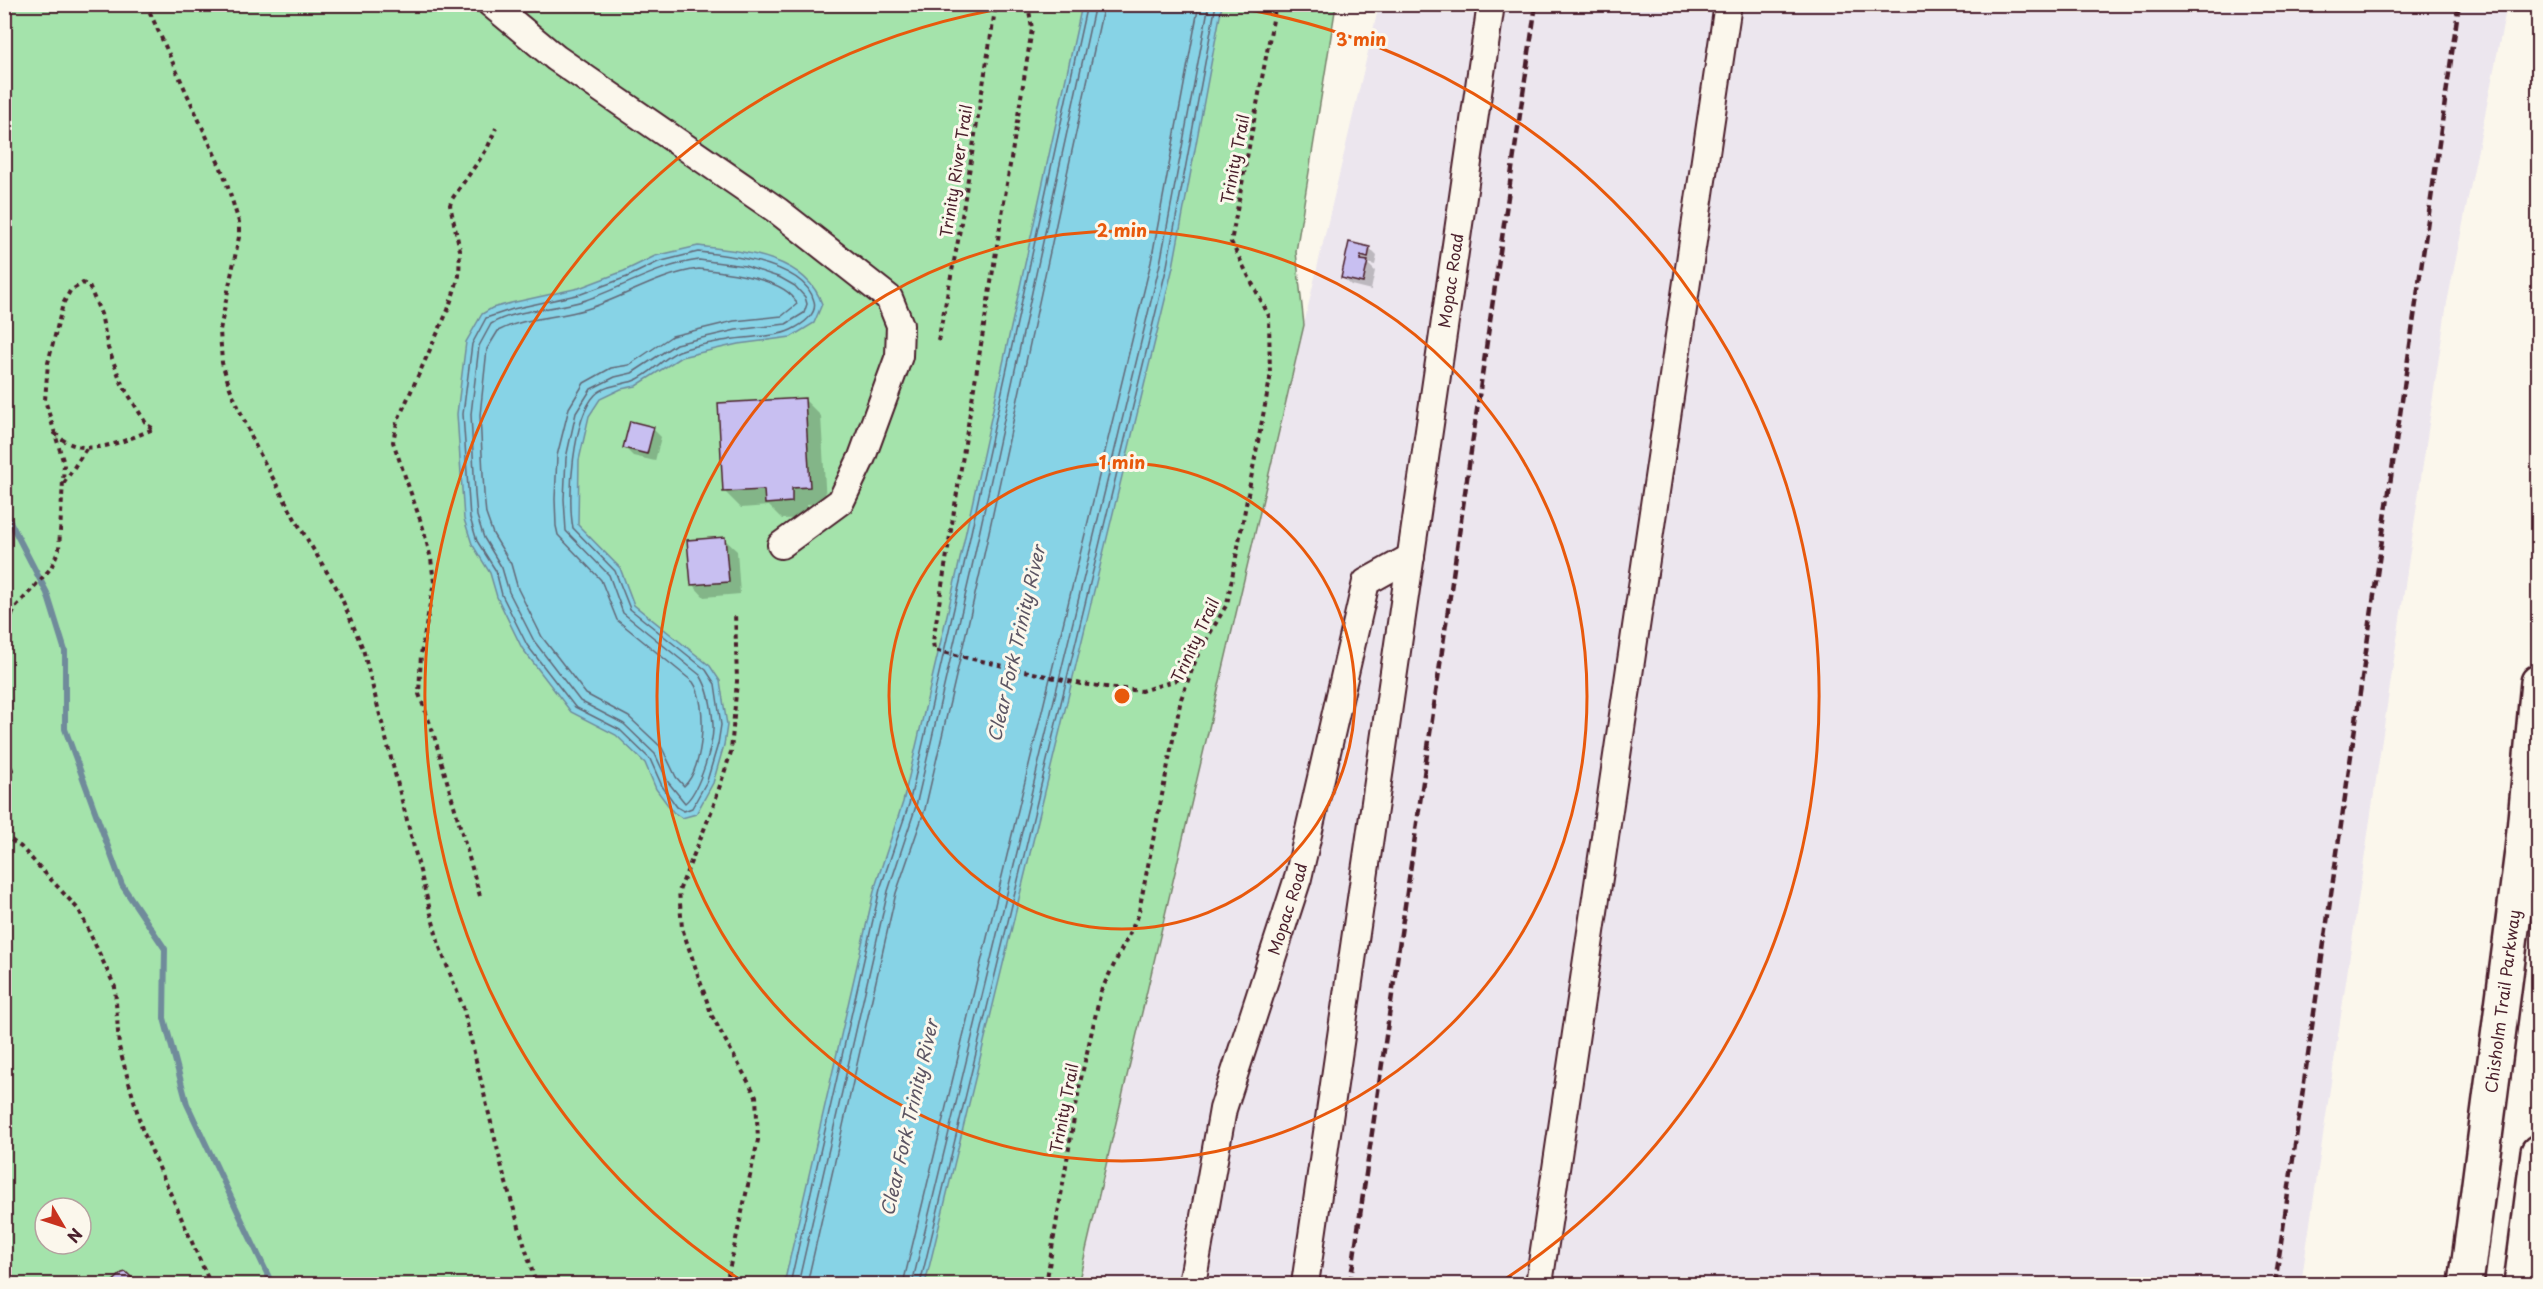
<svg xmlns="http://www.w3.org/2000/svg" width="2543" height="1289" viewBox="0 0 2543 1289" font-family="'Playpen Sans',sans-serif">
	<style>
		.built { fill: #ece6ee }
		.green { fill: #a4e3ab; stroke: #77816b; stroke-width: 1.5; fill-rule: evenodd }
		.water { fill: #87d3e6; stroke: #6f8b9b; stroke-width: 1.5 }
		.shadow { fill: #0003 }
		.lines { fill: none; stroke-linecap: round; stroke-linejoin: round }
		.shore { stroke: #626776; stroke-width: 1.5 }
		.stream { stroke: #6f8b9b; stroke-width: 6 }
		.building { fill: #c8bff1; stroke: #4a1f2b; stroke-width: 1.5 }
		.minor-casing { stroke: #4a1f2b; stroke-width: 30 }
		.highway-casing { stroke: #4a1f2b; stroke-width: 38 }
		.path { stroke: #4a1f2b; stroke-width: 4; stroke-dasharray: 4.5 4.5; stroke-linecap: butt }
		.minor { stroke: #fbf7ec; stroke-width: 26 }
		.highway { stroke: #fbf7ec; stroke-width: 33 }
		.rail { stroke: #4a1f2b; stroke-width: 4.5; stroke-dasharray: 9 4.5; stroke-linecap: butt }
		.ring { fill: none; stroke: #e8590c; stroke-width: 3 }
		.labels { text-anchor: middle; stroke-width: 6; stroke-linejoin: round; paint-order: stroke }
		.street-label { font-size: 16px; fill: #4a1f2b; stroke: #fbf7ec }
		.water-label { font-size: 18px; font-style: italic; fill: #5c5563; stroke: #fbf7ec }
		.centre { fill: #e8590c; stroke: #fbf7ec; stroke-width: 3 }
		.ring-label { font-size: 18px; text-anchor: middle; font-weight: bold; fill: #e8590c; stroke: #fbf7ec; stroke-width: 6; stroke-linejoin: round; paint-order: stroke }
	</style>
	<rect width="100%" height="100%" fill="#fbf7ec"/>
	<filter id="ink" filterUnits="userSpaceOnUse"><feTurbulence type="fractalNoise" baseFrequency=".0167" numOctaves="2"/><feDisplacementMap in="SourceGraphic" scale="12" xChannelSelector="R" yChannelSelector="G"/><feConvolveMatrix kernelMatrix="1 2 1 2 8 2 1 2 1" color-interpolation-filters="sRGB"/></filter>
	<g filter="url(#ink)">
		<path class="built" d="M1379,5H2507L2447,303L2301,1284H1078Z"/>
		<path class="green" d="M5,5H1336L1296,252L1304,325L1078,1284H5ZM45,1208H81V1244H45Z"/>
		<path class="water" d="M1082,5H1222L1173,267L925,1284H784L875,887L903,802L958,568Z
			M698,246C742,251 806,256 822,304L814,323L791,337L738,344L681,357L636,386L621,389L600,399L589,416L579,460L578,525L620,568L634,605L710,666L720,681L727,725L724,745L713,783L696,814L682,818L673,812L656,789L645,763L616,735L571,712L522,648L497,597L490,573L472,544L464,519L457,414L466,342L482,314L492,308L511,303L579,288L624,271L655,256Z"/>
		<path class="shadow" d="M1350,244L1369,248L1377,256L1375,265L1367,263L1375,271L1371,290L1351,285L1343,278Z
			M804,399L821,416L826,503L807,504L808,518L782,519L769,506L741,508L724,491Z
			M653,429L661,437L655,461L633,456L625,448Z
			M724,539L737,551L740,594L704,597L692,584Z"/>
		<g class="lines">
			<path class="shore" d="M698,252C730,255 805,264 814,301C818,315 801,325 791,330C775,338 746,336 728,340C712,343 694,345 679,351C662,358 651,375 633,381C621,385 605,385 595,395C573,418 567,498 573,528L615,571L630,609L706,670L715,684L721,725L718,744L707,781L692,808L684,811L677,807L662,786L650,759L620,730L575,707L527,645L502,595L496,571L477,541L470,518L463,414L472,344L486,318L513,309L581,294L627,277L658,262Z
				M699,260L745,266L781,278L795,286L805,297L807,304L804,313L786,324L736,330L676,344L632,373L615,377L591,389L576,413L566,458L564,499L566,531L609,575L623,613L700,675C709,689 712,708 713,725C714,743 699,792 685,803L668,782L655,754L624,724L580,701L534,641L509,592L502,568L484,538L477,516L475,494L471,414L479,346L491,324C518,308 556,310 586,300C624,287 659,265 699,260Z
				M699,269C724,272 788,278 797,304L782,316L734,321L672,336L629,365L611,368L584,383L569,408L557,456L555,499L556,526L558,535L601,580L617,620L693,682C708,703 704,769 684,786L676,777L662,748L629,717L586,694L542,637L518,589L511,564L493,534L486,514L484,494L480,415L487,349L498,331C524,317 559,318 587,309C625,297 659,274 699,269Z
				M790,1284L880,889L909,804L963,569L1087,4
				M798,1284L888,891L916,806L971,571L1095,4
				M807,1284L896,893L925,809L980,573L1104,4
				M903,1284L1151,262L1199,4
				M912,1284L1160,264L1209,4
				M920,1284L1167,266L1216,4"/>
			<path class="stream" d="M573,4L577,8L591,4
				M4,510L47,593L65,651V729L122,885L165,949L164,1018L187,1104L272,1284"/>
		</g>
		<path class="building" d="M1349,242L1370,247L1368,258L1361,256L1360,260L1368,261L1363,283L1341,278Z
			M805,398L810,487L792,488V502L765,504L764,490L723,492L718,403Z
			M630,421L654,427L647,454L623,448Z
			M725,537L729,582L691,585L687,540Z
			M126,1272L138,1284H110L122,1273Z"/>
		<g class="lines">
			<g class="minor-casing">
				<g id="minor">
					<path d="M491,4L556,58L778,211L889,298L900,325L899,356L862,457L841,501L781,545"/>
					<path id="s1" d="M1192,1284L1223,1109L1298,878L1366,582L1411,557"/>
					<path id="s2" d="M1305,1284L1491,4"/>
					<path d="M1539,1284L1728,4"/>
				</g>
			</g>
			<g class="highway-casing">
				<g id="highway">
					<path id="s3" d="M2466,1284L2522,851L2538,682"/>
					<path d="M2521,1284L2538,1152"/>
				</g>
			</g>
			<path class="path" d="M146,4L224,175L239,222V237L220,330L222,363L230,388L255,445L295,519L339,592L363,649L439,945L463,1007L504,1176L536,1284
				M1028,4L1032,29L933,641L934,650L1081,684L1141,691L1190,676
				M938,341L958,241L996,4
				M55,433C81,461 123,442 153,429
				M64,483L86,449
				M4,631L16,607L51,568L59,549L64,464L45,400L48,363L63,304L70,291L83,283L89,286L101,314L108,348L122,384L147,425L154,429
				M4,750L12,770L4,800
				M4,835L21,847L79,910L115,987L119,1047L142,1129L210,1283
				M480,896L433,732L419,694L421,654L434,582L431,559L423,528L393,442L397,422L448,310L459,276L460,250L450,205L452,199L487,149L496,128
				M726,1284L758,1140L756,1096L712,1016L682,928L679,891L712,810L731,752L737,681L735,612
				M1046,1284L1080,1083L1101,991L1138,916L1181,699L1198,654L1227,604L1270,379L1269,316L1231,242L1276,4"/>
			<use href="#minor" class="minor"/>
			<use href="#highway" class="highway"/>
			<path class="rail" d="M1350,1284L1536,4
				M2275,1284L2459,4"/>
		</g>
	</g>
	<g class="ring">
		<circle cx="1122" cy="696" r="233"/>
		<circle cx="1122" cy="696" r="465"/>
		<path d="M742 1281A698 698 0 0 1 1025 5M1219 5A698 698 0 0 1 1502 1281"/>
	</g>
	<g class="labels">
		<g class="street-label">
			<text transform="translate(1235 159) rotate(-79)" y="6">Trinity Trail</text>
			<text transform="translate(956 171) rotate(-81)" y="6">Trinity River Trail</text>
			<text dy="6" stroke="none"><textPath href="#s2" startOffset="1014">Mopac Road</textPath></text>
			<text transform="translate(1195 640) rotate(-65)" y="6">Trinity Trail</text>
			<text dy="6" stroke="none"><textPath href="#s1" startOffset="388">Mopac Road</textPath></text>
			<text dy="6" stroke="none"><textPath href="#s3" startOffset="285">Chisholm Trail Parkway</textPath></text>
			<text transform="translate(1064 1108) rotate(-79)" y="6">Trinity Trail</text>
		</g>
		<g class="water-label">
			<text transform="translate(1017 644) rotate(-77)" y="6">Clear Fork Trinity River</text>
			<text transform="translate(910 1118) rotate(-77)" y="6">Clear Fork Trinity River</text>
		</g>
	</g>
	<circle cx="1122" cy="696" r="9" class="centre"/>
	<g class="ring-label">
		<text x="1361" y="46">3 min</text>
		<text x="1122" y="237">2 min</text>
		<text x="1122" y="469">1 min</text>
	</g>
	<rect width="2543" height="1289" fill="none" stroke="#fbf7ec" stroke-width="24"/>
	<rect x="12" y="12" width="2519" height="1265" fill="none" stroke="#4a1f2b" stroke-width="2" filter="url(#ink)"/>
	<g transform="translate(63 1226) rotate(129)"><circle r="28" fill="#fbf7ec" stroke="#b4a19f" stroke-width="1.5"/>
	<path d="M0-4.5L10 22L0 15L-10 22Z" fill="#c8321e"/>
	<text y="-9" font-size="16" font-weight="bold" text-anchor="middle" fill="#4a1f2b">N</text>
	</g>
</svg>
